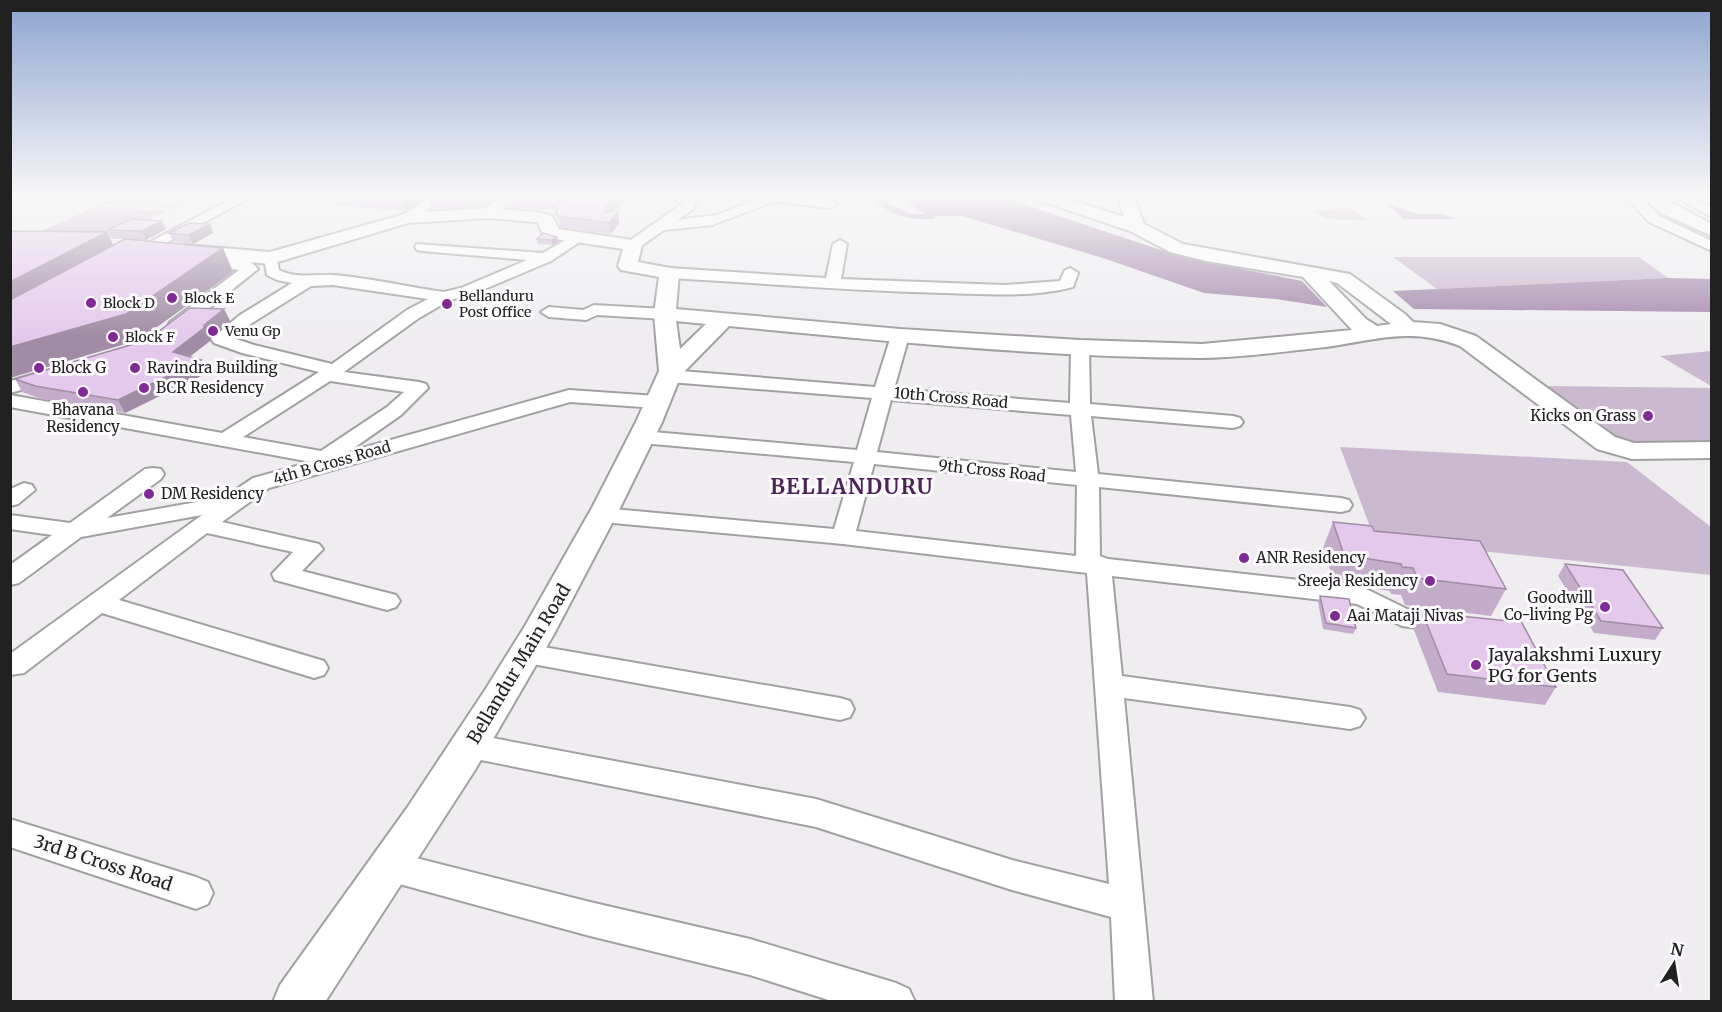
<svg xmlns="http://www.w3.org/2000/svg" width="1722" height="1012" viewBox="0 0 1722 1012" font-family="Merriweather,serif">
	<style>
		.green { fill: #cbb9cf }
		.water { fill: #a68cad }
		.lines { fill: none; stroke-linecap: round; stroke-linejoin: round }
		.minor-casing { stroke: #a2a0a2; stroke-width: 4 }
		.tertiary-casing { stroke: #a2a0a2; stroke-width: 4 }
		.minor { fill: #fff; fill-rule: evenodd }
		.tertiary { fill: #fff; fill-rule: evenodd }
		.wall { fill: #c4adcb }
		.shaded-wall { fill: #a08da5 }
		.building { fill: #e4c9ec; stroke: #a08da5; stroke-width: 1.5 }
		.poi-dot { fill: #812997; stroke: #fcfafd; stroke-width: 2 }
		.labels { text-anchor: middle; stroke-width: 6; stroke-linejoin: round; paint-order: stroke }
		.far-poi-label { font-size: 14px; fill: #222122; stroke: #fcfafd; text-anchor: start }
		.poi-label { font-size: 15px; fill: #222122; stroke: #fcfafd; text-anchor: start }
		.street-label { font-size: 15px; fill: #222122; stroke: #fcfafd }
		.near-poi-label { font-size: 18px; fill: #222122; stroke: #fcfafd; text-anchor: start }
		.near-street-label { font-size: 18px; fill: #222122; stroke: #fcfafd }
		.district-label { font-size: 21px; font-weight: bold; letter-spacing: 1.5px; fill: #4c2357; stroke: #fcfafd }
	</style>
	<rect width="100%" height="100%" fill="#efedf0"/>
	<path class="green" d="M121,195H200L173,209L101,204Z
		M97,206L167,211L102,242L28,237Z
		M1349,208L1368,220L1328,219L1311,211Z
		M1393,257H1639L1668,278L1437,289Z
		M1711,351V386L1660,356Z
		M1546,386L1711,388V443L1622,444Z
		M1340,447L1627,462L1711,527V575L1375,540Z"/>
	<path class="water" d="M872,195H885L889,204L911,214H924L898,195H996L1182,257L1302,281L1327,307L1276,299L1204,293L1103,258L962,216H933L936,218C914,222 883,215 872,195Z
		M1387,205C1397,205 1401,209 1411,212C1427,217 1439,210 1455,219H1404Z
		M1668,278L1711,279V312L1414,309L1393,291Z"/>
	<g class="lines">
		<g class="minor-casing">
			<path id="minor" d="M238,195H255L151,251L146,252L139,248Z
				M432,195H447L413,221H403L401,218L403,215Z
				M502,195H517L493,216H483L481,213L483,210Z
				M667,195H687L698,201L692,210L677,220L717,215L767,195H792L830,200L837,204L830,208L775,201L712,225L664,230L638,248H628L626,245L628,242L683,203Z
				M1624,195H1638L1659,216L1712,241V251L1649,222Z
				M1671,195H1688L1712,207V217Z
				M579,232L586,236L584,239L551,261L473,294L450,300L419,318L344,372L419,382L426,384L428,388L401,415L348,452L569,390L657,396L664,398L667,402L664,406L657,408L570,402L269,488L222,522L319,544L323,549L302,571L396,595L400,601L396,607L387,610L275,580L272,574L293,552L207,533L119,600L324,661L328,668L324,675L314,678L102,613L24,673L10,675V654L202,515L81,537L19,583L10,585V565L52,535L10,529V515L70,523L145,469L153,468L161,469L164,474L161,479L107,518L225,497L253,478L311,462L10,407V395L222,433L319,372L242,353L214,343L211,339L240,315L292,283L277,280L267,275L264,258L266,255H276L279,270C297,279 315,274 334,275C371,278 408,287 444,292L461,288L527,260L422,251L417,250L415,247L417,244L543,253ZM333,285L428,299L407,310L332,364L254,345L233,338L252,323L311,286ZM330,381L404,392L387,407L321,451L243,437Z
				M840,240L847,244L841,279L1005,285L1060,281L1065,270L1070,268L1078,273L1073,287C1031,298 987,294 944,293C853,291 761,283 669,278L661,273L669,268L826,278L833,244Z
				M199,258L247,261L252,263L258,269L182,330H170L168,326L170,322L239,270L194,265L192,262L194,259Z
				M594,305L665,309L673,314L665,319L597,315L586,320L549,317L541,312L549,307L583,310Z
				M900,331L906,332L909,336L894,389L1070,403L1071,347L1074,343H1086L1089,347L1090,404L1233,416L1240,418L1243,422L1240,426L1233,428L1091,416L1098,474L1341,498L1349,500L1352,505L1349,510L1341,512L1099,487L1100,556L1108,559L1362,587L1407,609L1459,617L1463,623L1459,629L1450,632L1402,626L1357,604L1112,576L1122,676L1350,707L1360,710L1365,718L1360,726L1350,729L1124,698L1153,1002H1115L1111,917L1012,890L816,827L471,758L460,754L456,746L460,738L471,734L816,799L1012,860L1109,884L1087,573L843,544L602,522L594,520L591,515L594,510L602,508L834,529L854,462L642,443L635,441L632,437L635,433L642,431L857,450L872,398L669,382L662,380L660,376L662,372L669,370L875,387L891,336L894,332ZM891,400L1071,415L1076,472L877,452ZM874,464L1077,485L1076,556L856,531Z
				M46,371L53,373L55,377L53,381L10,393V381Z
				M24,483L32,485L35,490L18,504L10,506V489Z
				M526,644L840,698L850,701L854,709L850,717L840,720L516,661L512,654L516,647Z
				M10,819L196,877L208,882L213,893L208,904L196,909L10,847Z
				M392,852L590,902L750,939L896,983L909,989L915,1002H835L750,975L590,936L392,882L380,878L375,867L380,856Z"/>
		</g>
		<g class="tertiary-casing">
			<path id="tertiary" d="M1030,195H1056L1124,217L1117,195H1133L1144,224L1183,244L1350,274L1405,314L1413,322L1440,324L1476,336L1615,437L1634,443L1712,442V458L1632,459L1597,449L1460,346C1410,327 1377,340 1326,347C1287,351 1239,358 1200,358C1043,357 885,341 729,326L681,375L662,422L621,506L554,634L475,770L325,1002H273L280,985L407,808L487,687L525,626L593,506L636,422L659,371L654,314L659,277L621,270L618,266L623,249L549,238L543,235L538,223L535,222L488,218L408,223L271,264L186,257L179,255L177,251L179,247L186,245L270,252L408,213L488,208L538,212L552,216L559,229L639,241L642,245L638,262L676,269L679,273L676,309L900,329L1080,340L1202,344L1352,330L1303,277L1206,261L1170,252L1130,231L1032,198ZM1329,281L1337,283L1391,324L1377,326L1366,319ZM676,321L706,324L680,349Z
				M1638,195H1658L1712,224V236L1663,214Z"/>
		</g>
		<use href="#minor" class="minor"/>
		<use href="#tertiary" class="tertiary"/>
	</g>
	<path class="wall" d="M330,195H428L405,211L334,205Z
		M433,195H498L484,206L432,209L429,198Z
		M505,195H631L614,212L619,223L611,234L560,227L558,220L556,219L554,210L507,207Z
		M162,221L166,229L146,240H136L223,248L233,272L139,340L113,245L124,239H112L107,230Z
		M210,224L213,233L193,244L173,242L169,233Z
		M543,233L558,242L552,245L538,244L537,239Z
		M224,309L230,321L210,337V341L189,357L207,373L125,413L42,399L22,392L15,379L147,340Z
		M1333,522L1506,589L1491,616L1405,605L1401,595L1391,594L1390,591L1334,582L1323,548Z
		M1565,564L1663,628L1655,640L1594,633L1558,576Z
		M1320,596L1356,628L1353,634L1323,629L1318,602Z
		M1422,612L1556,687L1545,705L1438,692L1414,630Z"/>
	<path class="shaded-wall" d="M409,195H428L405,211L402,200Z
		M482,195H498L484,206Z
		M618,195H631L610,215L604,212L606,207Z
		M618,212L619,223L611,234L609,223Z
		M162,221L166,229L146,240L142,231Z
		M210,224L213,233L193,244L189,235Z
		M107,232L118,255L10,317V282Z
		M557,237L558,242L552,245V240Z
		M223,248L233,272L139,340L10,378V347Z
		M224,309L230,321L210,337V341L179,365L173,352Z
		M201,360L207,373L125,413L118,400Z"/>
	<path class="building" d="M340,195H409L402,200Z
		M433,195H479L429,198Z
		M505,195H618L606,207H609L604,212H618L609,223L558,216L556,212L558,210L554,207L563,200L505,196Z
		M132,219L162,221L142,231L107,230Z
		M189,223L210,224L189,235L169,233Z
		M10,231L107,232L10,282Z
		M543,233L557,237L552,240L537,239Z
		M125,239L223,248L126,314L10,347V300Z
		M190,308L224,309L204,325V328L173,352L201,360L118,400L35,386L15,379L147,340Z
		M1333,522L1372,526L1374,531L1480,541L1506,589L1417,578L1413,568L1402,567L1401,564L1344,555Z
		M1565,564L1623,570L1663,628L1601,621Z
		M1320,596L1349,599L1356,628L1326,623Z
		M1422,612L1508,621H1521L1556,687L1447,674Z"/>
	<linearGradient id="sky" x2="0" y2="1"><stop stop-color="#8da4d0"/><stop offset="0.58" stop-color="#f8f7f8"/><stop offset="1" stop-color="#f8f7f8" stop-opacity="0"/></linearGradient>
	<rect width="1722" height="337" fill="url(#sky)"/>
	<g class="poi-dot">
		<circle cx="172" cy="298" r="6"/>
		<circle cx="91" cy="303" r="6"/>
		<circle cx="447" cy="304" r="6"/>
		<circle cx="213" cy="331" r="6"/>
		<circle cx="113" cy="337" r="6"/>
		<circle cx="39" cy="368" r="6"/>
		<circle cx="135" cy="368" r="6"/>
		<circle cx="144" cy="388" r="6"/>
		<circle cx="83" cy="392" r="6"/>
		<circle cx="1648" cy="416" r="6"/>
		<circle cx="149" cy="494" r="6"/>
		<circle cx="1244" cy="558" r="6"/>
		<circle cx="1430" cy="581" r="6"/>
		<circle cx="1605" cy="607" r="6"/>
		<circle cx="1335" cy="616" r="6"/>
		<circle cx="1476" cy="665" r="6"/>
	</g>
	<g class="labels">
		<g class="far-poi-label">
			<text x="459" y="301">Bellanduru<tspan x="459" dy="16">Post Office</tspan></text>
			<text x="184" y="303">Block E</text>
			<text x="103" y="308">Block D</text>
			<text x="225" y="336">Venu Gp</text>
			<text x="125" y="342">Block F</text>
		</g>
		<g class="poi-label">
			<text x="51" y="373">Block G</text>
			<text x="147" y="373">Ravindra Building</text>
			<text x="156" y="393">BCR Residency</text>
			<text x="83" y="415" text-anchor="middle">Bhavana<tspan x="83" dy="17">Residency</tspan></text>
			<text x="1636" y="421" text-anchor="end">Kicks on Grass</text>
			<text x="161" y="499">DM Residency</text>
			<text x="1256" y="563">ANR Residency</text>
			<text x="1418" y="586" text-anchor="end">Sreeja Residency</text>
			<text x="1593" y="603" text-anchor="end">Goodwill<tspan x="1593" dy="17">Co-living Pg</tspan></text>
			<text x="1347" y="621">Aai Mataji Nivas</text>
		</g>
		<g class="street-label">
			<text transform="translate(951 398) rotate(5)" y="5">10th Cross Road</text>
			<text transform="translate(332 463) rotate(-16)" y="5">4th B Cross Road</text>
			<text transform="translate(992 471) rotate(6)" y="5">9th Cross Road</text>
		</g>
		<g class="near-poi-label">
			<text x="1488" y="661">Jayalakshmi Luxury<tspan x="1488" dy="21">PG for Gents</tspan></text>
		</g>
		<g class="near-street-label">
			<text transform="translate(519 664) rotate(-59)" y="6">Bellandur Main Road</text>
			<text transform="translate(103 863) rotate(18)" y="6">3rd B Cross Road</text>
		</g>
		<g class="district-label">
			<text x="852" y="494">BELLANDURU</text>
		</g>
	</g>
	<rect width="1722" height="1012" fill="none" stroke="#222122" stroke-width="24"/>
	<g transform="translate(1674 964) rotate(12)" stroke="#fcfafd" stroke-width="4.5" paint-order="stroke">
	<path d="M0-4.5L10 22L0 15L-10 22Z" fill="#222122"/>
	<text y="-9" font-size="16" font-weight="bold" text-anchor="middle" fill="#222122">N</text>
	</g>
</svg>
